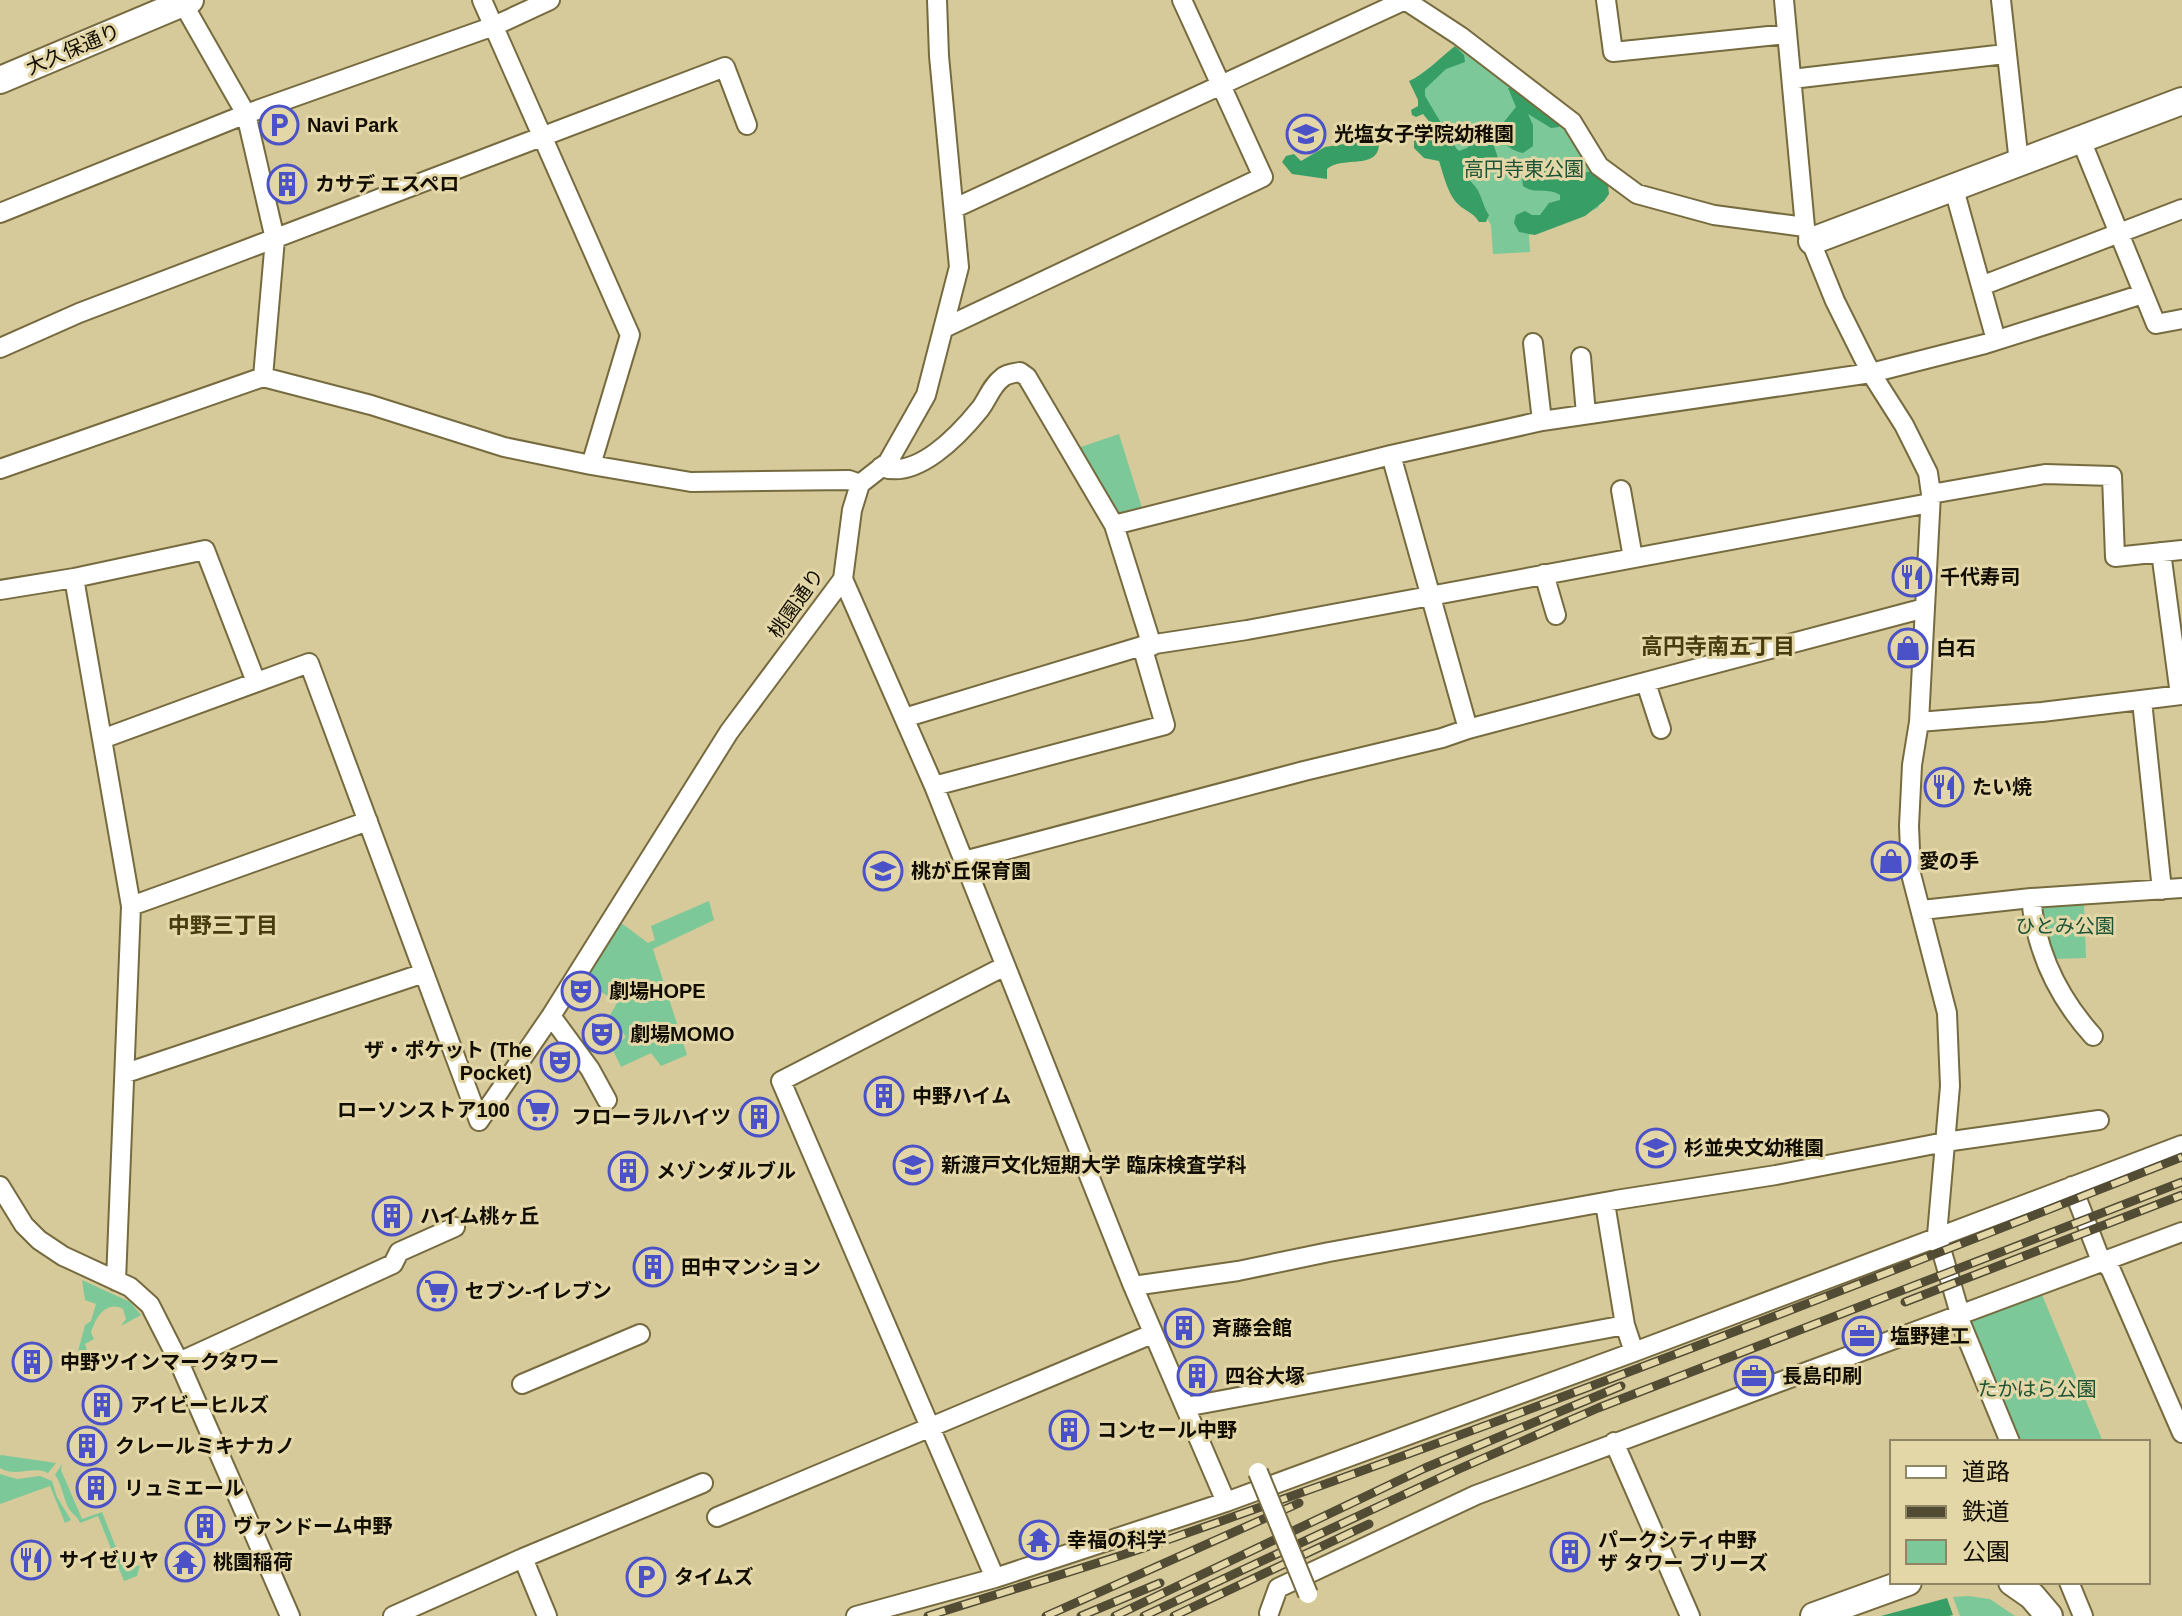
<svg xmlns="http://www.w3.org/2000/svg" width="2182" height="1616" viewBox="0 0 2182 1616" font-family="Arial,'Noto Sans JP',sans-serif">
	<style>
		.green { fill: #7cc898 }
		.forest { fill: #379e65 }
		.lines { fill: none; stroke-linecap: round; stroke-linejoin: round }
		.street-casing { stroke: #766a3f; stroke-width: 22 }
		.secondary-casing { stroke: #766a3f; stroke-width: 30 }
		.street { stroke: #fff; stroke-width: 18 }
		.secondary { stroke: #fff; stroke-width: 26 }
		.rail-casing { stroke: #534c34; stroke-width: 9 }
		.rail { stroke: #e3d7a8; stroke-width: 6; stroke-dasharray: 18; stroke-linecap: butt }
		.street-bridge-casing { stroke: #766a3f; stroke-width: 22; stroke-linecap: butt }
		.street-bridge { stroke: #fff; stroke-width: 18 }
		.labels { text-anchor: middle; stroke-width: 6; stroke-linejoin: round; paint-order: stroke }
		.street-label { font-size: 20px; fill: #120d01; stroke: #e3d7a8 }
		.poi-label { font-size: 20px; font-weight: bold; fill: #120d01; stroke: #e3d7a8; text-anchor: start }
		.park-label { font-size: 20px; fill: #1e5335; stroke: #e3d7a8 }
		.neighbourhood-label { font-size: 22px; font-weight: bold; fill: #463c0f; stroke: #e3d7a8 }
	</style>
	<rect width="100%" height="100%" fill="#d6ca9b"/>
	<path class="green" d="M1457,47L1564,126L1589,171L1607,186L1598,208L1529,235L1530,252L1493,254L1491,225L1410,82Z
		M1119,434L1142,508L1118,515L1075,449Z
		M709,901L714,920L653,949L687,1055L661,1066L651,1053L621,1067L612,1048L626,1037L610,1015L617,1003L582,978L620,922L648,943L655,940L651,926Z
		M2084,904L2086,958L2053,959L2039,912L2043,907Z
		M82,1280L130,1302L141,1315L121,1326L126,1319L123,1309C106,1300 95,1318 91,1333L94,1339L85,1344L89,1358L71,1367L62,1365L64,1357L76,1359L85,1325L91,1321L96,1304L85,1300Z
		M2040,1290L2103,1442H2014L1964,1318Z
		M0,1456L1,1455L56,1463L48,1473C32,1465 17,1478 0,1468Z
		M62,1464L61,1470L82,1519L102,1512L125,1570L140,1565L137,1576L124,1581L98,1516L80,1523C77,1515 71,1514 68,1507C63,1497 62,1484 55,1475Z
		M0,1474L17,1479L40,1476L52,1481L57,1497L71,1520L65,1523L50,1486L0,1504Z
		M1968,1596L1990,1599L2015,1616H1960L1953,1597Z"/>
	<path class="forest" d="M1455,46L1464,55L1465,62L1446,69L1425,89V96L1456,148L1459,151L1467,148L1473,141L1484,139L1493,143L1498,158L1493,169L1475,170L1469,180C1483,192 1480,201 1489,215L1486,222H1479C1473,212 1466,212 1458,204C1448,195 1443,173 1439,161L1424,158L1414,148V141L1431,130L1428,120L1423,114L1416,117L1412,115L1411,110L1418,106V100L1409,81C1424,75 1441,57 1455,46Z
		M1508,88H1517L1560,118L1559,127L1551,128L1528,114L1533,125V146L1523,153C1508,150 1502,142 1499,128L1516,107Z
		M1370,140L1379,143C1379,171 1344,155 1327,169V179L1292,174L1282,162L1286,156L1294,154L1301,161L1325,147Z
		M1535,162C1544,163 1545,166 1552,171C1565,181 1578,174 1592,171L1608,184L1609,194L1604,201L1585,216L1535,235L1519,232L1514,223L1516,215L1525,211L1532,215H1540L1549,203L1560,200V195C1548,187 1535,195 1523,186C1521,173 1524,169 1535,162Z
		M1947,1598L1953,1615L1949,1616H1881Z"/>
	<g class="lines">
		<g class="street-casing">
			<path id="street" d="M181,0L246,114L275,239L263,377
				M482,0L630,335L591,465
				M1405,0L1460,36L1572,122L1599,166L1637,194L1714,215L1805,227
				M1606,0L1613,52L1787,34
				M1784,0L1805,227L1835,301L1871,373L1904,425L1928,473L1931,494L1919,722L1912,765L1909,826L1911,874L1947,1013L1950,1086L1937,1235L1960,1314V1321L2010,1442
				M2001,0L2019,163
				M1792,79L2005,54
				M2081,140L2156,324L2182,319
				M1954,189L1996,340
				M955,208L1405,0
				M0,213L246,114L494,26L550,0
				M1981,286L2182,209
				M944,328L1263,177L1182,0
				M1533,343L1542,421
				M0,348L79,313L725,67L747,125
				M1581,357L1586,414
				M1391,455L1468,729
				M881,467C917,480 959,435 980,409C987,400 992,385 1002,378C1006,374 1014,373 1020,372L1027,377L1114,525
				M0,469L263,377L371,405L504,447L591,465L691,482L849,480L860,484
				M1621,490L1633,558
				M1931,494L2045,474L2112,476L2115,557L2182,550
				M2161,552L2180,695
				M1544,574L1556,615
				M74,578L131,906L116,1281
				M843,579L934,786L1133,1286L1226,1502
				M0,590L74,578L205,550L256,682
				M1152,646L1114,525L1391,455L1542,421L1871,373L1985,344L2143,294
				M1646,683L1661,729
				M2142,701L2162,890
				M904,718L1142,646L1247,630L1930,503
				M1919,722L2042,712L2182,695
				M102,739L309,663L479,1121
				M934,786L1165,725L1142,646
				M964,861L1304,771L1442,738L1468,729L1925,608
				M2031,898C2036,952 2057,996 2093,1036
				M131,906L368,821
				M1922,910L2031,898L2182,888
				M551,1016L590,1069L607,1100
				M126,1073L424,973
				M479,1121L551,1016L729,732L843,579L852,510L860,484L888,462L926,395L959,267L939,56L937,0
				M0,1186L24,1225L39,1240L63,1256L130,1287L150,1305L179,1362L290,1616
				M2072,1186L2101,1261L2110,1268L2182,1433
				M1605,1203L1625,1325L1634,1352
				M1133,1286L1238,1271L1329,1252L1616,1200L1776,1175L1945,1142L2099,1120
				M179,1362L393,1264L399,1252L455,1227
				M522,1384L640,1334
				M1185,1407L1625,1325
				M1614,1442L1690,1616
				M717,1517L1152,1334
				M523,1558L547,1616
				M995,1578L781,1081L1005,966
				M2069,1582L2083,1616
				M1269,1613L1278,1588L1476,1495L2182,1232
				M393,1616L523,1558L703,1483
				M856,1616L995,1578L1226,1502L1634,1352L2182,1145"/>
		</g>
		<g class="secondary-casing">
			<path id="secondary" d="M0,80L190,0
				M1812,241L2182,101
				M2012,1582L2032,1596L2049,1616
				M1814,1616L1908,1582"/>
		</g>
		<use href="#street" class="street"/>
		<use href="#secondary" class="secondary"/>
		<g class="rail-casing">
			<path id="rail" d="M1905,1302L2182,1195
				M928,1616C1006,1591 1086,1568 1164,1541C1507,1422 1845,1290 2182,1157
				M1046,1616L1299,1503
				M1081,1616L1160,1583
				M1115,1616L1425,1468L1621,1386
				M1144,1616L1459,1469L1598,1408L2182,1182
				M1174,1616L1369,1524"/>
		</g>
		<use href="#rail" class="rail"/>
		<g class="street-bridge-casing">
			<path id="street-bridge" d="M1258,1472L1308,1594"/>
		</g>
		<use href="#street-bridge" class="street-bridge"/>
	</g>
	<defs>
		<g id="parking-ring" transform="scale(2)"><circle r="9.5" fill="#e3d7a8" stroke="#4b52c7" stroke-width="1.5"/><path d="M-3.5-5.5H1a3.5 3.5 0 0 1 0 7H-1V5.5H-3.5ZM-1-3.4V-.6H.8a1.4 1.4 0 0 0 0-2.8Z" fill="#4b52c7"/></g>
		<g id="school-ring" transform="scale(2)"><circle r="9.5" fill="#e3d7a8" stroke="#4b52c7" stroke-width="1.5"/><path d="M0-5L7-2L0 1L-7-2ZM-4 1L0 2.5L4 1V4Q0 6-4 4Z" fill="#4b52c7"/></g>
		<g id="building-ring" transform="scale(2)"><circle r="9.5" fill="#e3d7a8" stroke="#4b52c7" stroke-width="1.5"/><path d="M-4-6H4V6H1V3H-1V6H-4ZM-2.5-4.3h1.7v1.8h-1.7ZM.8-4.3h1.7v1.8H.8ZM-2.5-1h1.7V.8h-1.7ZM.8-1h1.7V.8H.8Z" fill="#4b52c7"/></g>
		<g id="restaurant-ring" transform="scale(2)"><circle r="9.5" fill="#e3d7a8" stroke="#4b52c7" stroke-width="1.5"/><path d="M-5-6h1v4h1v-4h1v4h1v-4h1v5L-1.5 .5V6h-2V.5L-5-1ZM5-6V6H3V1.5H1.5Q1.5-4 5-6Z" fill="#4b52c7"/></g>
		<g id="shop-ring" transform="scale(2)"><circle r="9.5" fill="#e3d7a8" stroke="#4b52c7" stroke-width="1.5"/><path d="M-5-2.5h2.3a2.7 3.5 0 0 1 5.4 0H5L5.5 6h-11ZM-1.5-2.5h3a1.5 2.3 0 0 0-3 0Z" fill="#4b52c7"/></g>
		<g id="theatre-ring" transform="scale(2)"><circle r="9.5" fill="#e3d7a8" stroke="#4b52c7" stroke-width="1.5"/><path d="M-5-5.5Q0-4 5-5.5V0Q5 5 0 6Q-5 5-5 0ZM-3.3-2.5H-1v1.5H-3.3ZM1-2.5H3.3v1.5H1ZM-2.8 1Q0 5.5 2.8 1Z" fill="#4b52c7"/></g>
		<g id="supermarket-ring" transform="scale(2)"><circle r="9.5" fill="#e3d7a8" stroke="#4b52c7" stroke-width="1.5"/><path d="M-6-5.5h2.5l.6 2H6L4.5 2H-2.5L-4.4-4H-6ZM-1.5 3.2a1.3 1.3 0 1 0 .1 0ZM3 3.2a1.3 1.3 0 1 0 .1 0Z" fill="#4b52c7"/></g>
		<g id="university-ring" transform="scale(2)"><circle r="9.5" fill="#e3d7a8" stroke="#4b52c7" stroke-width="1.5"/><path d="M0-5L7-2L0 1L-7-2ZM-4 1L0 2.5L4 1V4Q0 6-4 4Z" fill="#4b52c7"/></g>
		<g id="office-ring" transform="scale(2)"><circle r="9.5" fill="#e3d7a8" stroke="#4b52c7" stroke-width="1.5"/><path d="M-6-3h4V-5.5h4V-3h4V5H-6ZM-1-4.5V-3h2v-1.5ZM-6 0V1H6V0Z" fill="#4b52c7"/></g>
		<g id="temple-ring" transform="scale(2)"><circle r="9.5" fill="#e3d7a8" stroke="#4b52c7" stroke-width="1.5"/><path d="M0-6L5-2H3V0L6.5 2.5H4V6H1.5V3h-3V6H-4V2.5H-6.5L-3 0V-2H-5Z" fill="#4b52c7"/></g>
	</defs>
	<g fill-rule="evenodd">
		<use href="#parking-ring" x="279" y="125"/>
		<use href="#school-ring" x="1306" y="134"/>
		<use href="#building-ring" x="287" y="184"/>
		<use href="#restaurant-ring" x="1912" y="577"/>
		<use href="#shop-ring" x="1908" y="648"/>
		<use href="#restaurant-ring" x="1944" y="787"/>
		<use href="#shop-ring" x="1891" y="861"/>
		<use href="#school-ring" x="883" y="871"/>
		<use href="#theatre-ring" x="581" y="991"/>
		<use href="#theatre-ring" x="602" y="1034"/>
		<use href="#theatre-ring" x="560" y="1062"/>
		<use href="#building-ring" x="884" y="1096"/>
		<use href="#supermarket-ring" x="538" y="1110"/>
		<use href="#building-ring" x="759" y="1117"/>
		<use href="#school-ring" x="1656" y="1148"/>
		<use href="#university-ring" x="913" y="1165"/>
		<use href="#building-ring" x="628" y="1171"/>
		<use href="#building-ring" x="392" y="1216"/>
		<use href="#building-ring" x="653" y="1267"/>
		<use href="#supermarket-ring" x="437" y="1291"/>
		<use href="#building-ring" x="1184" y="1328"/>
		<use href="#office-ring" x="1862" y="1336"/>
		<use href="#building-ring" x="32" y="1362"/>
		<use href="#building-ring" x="1197" y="1376"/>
		<use href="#office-ring" x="1754" y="1376"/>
		<use href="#building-ring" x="102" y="1405"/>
		<use href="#building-ring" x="1069" y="1430"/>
		<use href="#building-ring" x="87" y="1446"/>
		<use href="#building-ring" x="96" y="1488"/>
		<use href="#building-ring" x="205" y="1526"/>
		<use href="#temple-ring" x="1039" y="1540"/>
		<use href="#building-ring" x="1570" y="1552"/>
		<use href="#restaurant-ring" x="31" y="1560"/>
		<use href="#temple-ring" x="185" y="1562"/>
		<use href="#parking-ring" x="646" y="1577"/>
	</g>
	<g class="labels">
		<g class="street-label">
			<text transform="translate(73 49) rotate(-23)" y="7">大久保通り</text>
			<text transform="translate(796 603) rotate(-55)" y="7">桃園通り</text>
		</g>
		<g class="poi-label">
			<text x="307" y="132">Navi Park</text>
			<text x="1334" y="141">光塩女子学院幼稚園</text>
			<text x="315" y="191">カサデ エスペロ</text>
			<text x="1940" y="584">千代寿司</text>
			<text x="1936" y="655">白石</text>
			<text x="1972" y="794">たい焼</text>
			<text x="1919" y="868">愛の手</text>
			<text x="911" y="878">桃が丘保育園</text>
			<text x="609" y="998">劇場HOPE</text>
			<text x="630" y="1041">劇場MOMO</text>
			<text x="532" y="1057" text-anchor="end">ザ・ポケット (The<tspan x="532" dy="23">Pocket)</tspan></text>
			<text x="912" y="1103">中野ハイム</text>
			<text x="510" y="1117" text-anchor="end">ローソンストア100</text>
			<text x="731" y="1124" text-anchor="end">フローラルハイツ</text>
			<text x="1684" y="1155">杉並央文幼稚園</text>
			<text x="941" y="1172">新渡戸文化短期大学 臨床検査学科</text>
			<text x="656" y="1178">メゾンダルブル</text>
			<text x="420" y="1223">ハイム桃ヶ丘</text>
			<text x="681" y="1274">田中マンション</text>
			<text x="465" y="1298">セブン-イレブン</text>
			<text x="1212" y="1335">斉藤会館</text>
			<text x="1890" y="1343">塩野建工</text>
			<text x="60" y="1369">中野ツインマークタワー</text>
			<text x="1225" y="1383">四谷大塚</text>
			<text x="1782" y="1383">長島印刷</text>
			<text x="130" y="1412">アイビーヒルズ</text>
			<text x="1097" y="1437">コンセール中野</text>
			<text x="115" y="1453">クレールミキナカノ</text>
			<text x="124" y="1495">リュミエール</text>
			<text x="233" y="1533">ヴァンドーム中野</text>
			<text x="1067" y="1547">幸福の科学</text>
			<text x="1598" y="1547">パークシティ中野<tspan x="1598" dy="23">ザ タワー ブリーズ</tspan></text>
			<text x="59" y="1567">サイゼリヤ</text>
			<text x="213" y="1569">桃園稲荷</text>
			<text x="674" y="1584">タイムズ</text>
		</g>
		<g class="park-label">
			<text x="1524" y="176">高円寺東公園</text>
			<text x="2065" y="933">ひとみ公園</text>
			<text x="2037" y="1396">たかはら公園</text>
		</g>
		<g class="neighbourhood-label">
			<text x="1718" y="654">高円寺南五丁目</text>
			<text x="223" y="933">中野三丁目</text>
		</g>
	</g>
	<rect x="1890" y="1440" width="260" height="144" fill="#e3d7a8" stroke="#8f8665" stroke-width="2"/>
	<rect x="1906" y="1466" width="40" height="12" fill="#ffffff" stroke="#8f8665" stroke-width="2"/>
	<text x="1962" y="1480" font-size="24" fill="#120d01">道路</text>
	<rect x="1906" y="1506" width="40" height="12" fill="#534c34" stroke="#8f8665" stroke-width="2"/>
	<text x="1962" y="1520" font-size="24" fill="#120d01">鉄道</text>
	<rect x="1906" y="1540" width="40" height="24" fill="#7cc898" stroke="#8f8665" stroke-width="2"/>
	<text x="1962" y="1560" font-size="24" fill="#120d01">公園</text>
</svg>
